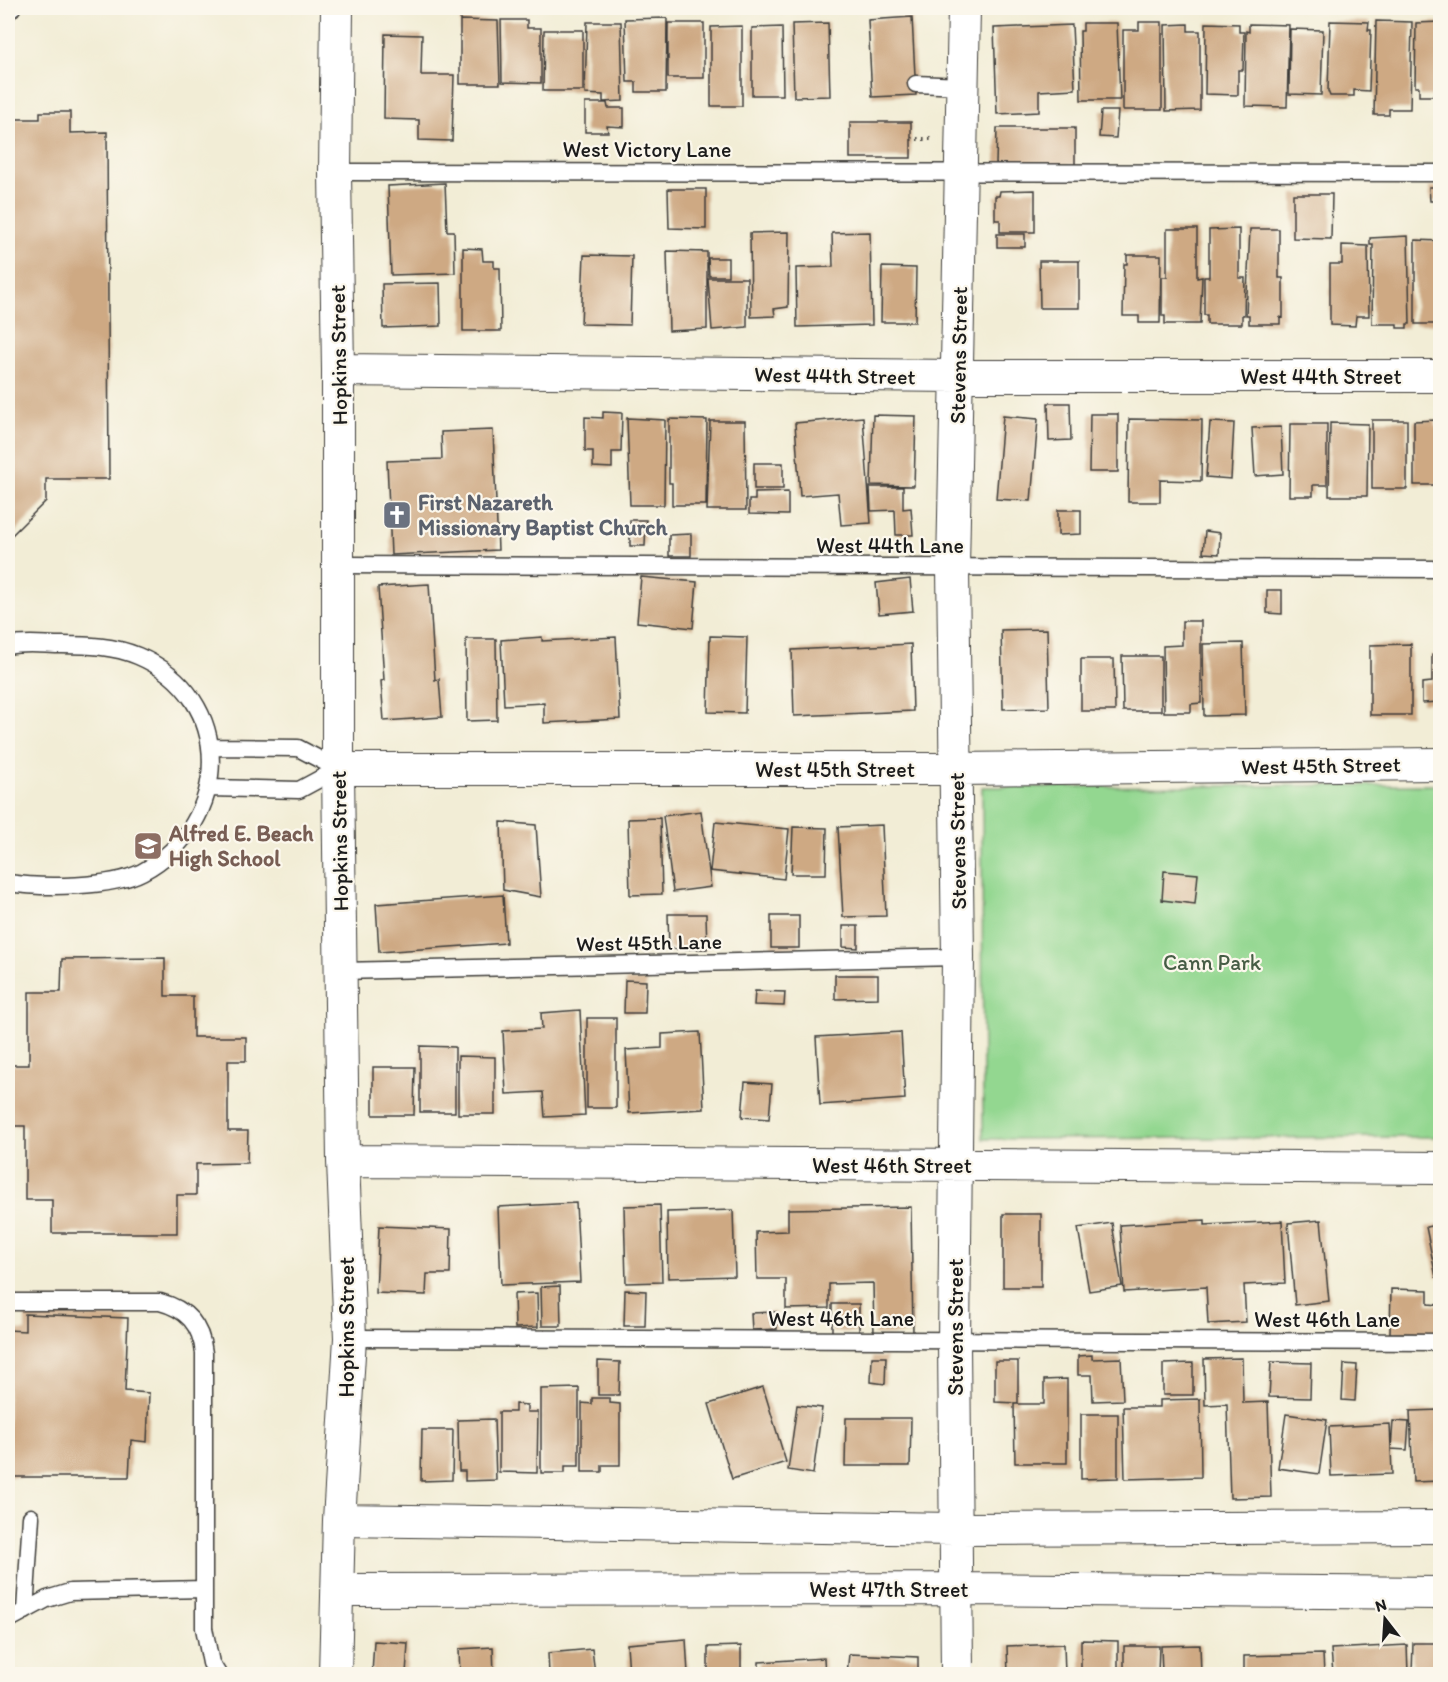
<svg xmlns="http://www.w3.org/2000/svg" width="1448" height="1682" viewBox="0 0 1448 1682" font-family="Itim,sans-serif">
	<style>
		.green { fill: #93d790; stroke: #587a56; stroke-width: 1.5 }
		.building { fill: #cea983 }
		.lines { fill: none; stroke-linecap: round; stroke-linejoin: round }
		.lane-casing { stroke: #3c3b38; stroke-width: 19 }
		.street-casing { stroke: #3c3b38; stroke-width: 34 }
		.path { stroke: #3c3b38; stroke-width: 4; stroke-dasharray: 1.5 4.5; stroke-linecap: butt }
		.lane { stroke: #fff; stroke-width: 16 }
		.street { stroke: #fff; stroke-width: 32 }
		.labels { text-anchor: middle; stroke-width: 4.5; stroke-linejoin: round; paint-order: stroke }
		.street-label { font-size: 22px; fill: #1c1c1c; stroke: #fbf7ec }
		.worship-label { font-size: 22px; font-weight: bold; fill: #5b616d; stroke: #fbf7ec; text-anchor: start }
		.education-label { font-size: 22px; font-weight: bold; fill: #785e54; stroke: #fbf7ec; text-anchor: start }
		.park-label { font-size: 22px; fill: #465d45; stroke: #fbf7ec }
	</style>
	<rect width="100%" height="100%" fill="#fbf7ec"/>
	<filter id="ink" filterUnits="userSpaceOnUse"><feTurbulence type="fractalNoise" baseFrequency=".0167" numOctaves="2"/><feDisplacementMap in="SourceGraphic" scale="12" xChannelSelector="R" yChannelSelector="G"/><feConvolveMatrix kernelMatrix="1 2 1 2 8 2 1 2 1" color-interpolation-filters="sRGB"/></filter>
	<filter id="wash" filterUnits="userSpaceOnUse"><feTurbulence type="fractalNoise" baseFrequency=".008" numOctaves="4" result="noise"/><feDisplacementMap in="SourceGraphic" scale="24" xChannelSelector="R" yChannelSelector="G"/><feGaussianBlur stdDeviation="1.35" result="paint"/><feColorMatrix in="noise" values="0 0 0 0 0 0 0 0 0 0 0 0 0 0 0 0 0 1.4 0 .05"/><feComposite in="paint" operator="in"/></filter>
	<g filter="url(#wash)">
		<rect width="100%" height="100%" fill="#f2edd6"/>
		<path class="green" d="M1440,785V1137L983,1139L982,787Z"/>
		<g id="blocks">
			<path class="building" d="M912,17L916,95L872,97L868,20Z
				M667,18L666,92H636V82H627L625,19Z
				M460,20L498,21L500,84H460Z
				M501,20H527V28H541V83L502,82Z
				M1330,21L1369,22L1368,30H1371L1369,91L1354,90V96H1330L1328,91Z
				M1376,21L1412,22L1410,109H1389V115H1374Z
				M587,22H621L623,101L603,102V95L585,94Z
				M1139,22H1162V110H1123V30H1139Z
				M1440,22V96H1419V87H1415L1416,23Z
				M668,23H704V78H668Z
				M828,23L830,96L794,97L792,24Z
				M1083,23H1117L1120,100H1081L1080,31H1083Z
				M1206,23L1239,24V32H1244L1243,70H1238V95L1205,94Z
				M1188,24V31H1200V110L1166,111L1165,25Z
				M1249,24L1289,25L1287,107L1245,106L1246,31L1249,32Z
				M1072,25L1075,89L1039,91V112L997,114L994,28Z
				M742,26V106H711V27Z
				M782,27L783,95H752V28Z
				M1290,29L1323,30L1321,95L1289,94Z
				M544,30H583V91H543Z
				M385,34L422,35L421,75H454L452,141L419,140V120L384,119Z
				M585,103H607L608,108H624V127L607,126L608,132H585Z
				M1101,111H1118L1116,138L1099,137Z
				M40,112H70V133L107,132L109,479H46V501L8,539V119H40Z
				M850,122H911V158H850Z
				M997,128H1075V165L996,164Z
				M445,183L447,231H454L455,273L391,275L388,186Z
				M1429,187H1440V201H1430Z
				M668,189H706V229L669,228Z
				M1035,190V232H1000V220H995V196H999L1000,191Z
				M1293,194H1332L1331,239L1293,238Z
				M1167,229H1197V278L1202,277L1200,324H1165V316H1162V277H1167Z
				M1239,229V278H1245L1244,315H1242V324H1207V315H1204V277H1209V230Z
				M1250,229H1279V278H1283V318L1280,317V324H1249V315H1246Z
				M789,232L788,307L774,309L775,316L751,317L750,233Z
				M870,232L872,325L797,327L796,268L833,267L832,233Z
				M997,234H1025V247H997Z
				M1408,236L1410,324H1407V328H1397V324H1372L1373,245H1370V238Z
				M1415,240L1440,241V324H1415Z
				M1342,245L1368,246L1369,316H1356L1355,326L1330,325V264H1342Z
				M463,248L482,249L483,261H494V268H500L501,331H463Z
				M667,251L707,252V329L669,331Z
				M584,255L632,256L630,325L581,324Z
				M1127,255H1161L1160,323H1139V316H1123L1124,264H1127Z
				M708,258H728V276H709Z
				M1039,261H1079V308H1040Z
				M882,267L916,268L915,322H881Z
				M708,278H747V327L712,330Z
				M440,283L441,326L383,328L382,284Z
				M1048,403H1070L1071,440L1049,441Z
				M603,412L622,413L621,452H612V468L593,467V451H585V417L603,418Z
				M1090,414H1118V472H1089Z
				M873,415L916,416L914,486L871,485Z
				M1003,416L1038,419L1031,501L996,499Z
				M863,417L871,523L841,525L838,493L800,496L795,423Z
				M627,418L665,420L664,505H630Z
				M669,419L707,420L706,505H672V483H669Z
				M1129,419L1202,420L1201,481L1160,480V502H1128Z
				M1372,420H1407V489H1372Z
				M1436,420V427H1440V485H1414V421Z
				M710,421H745L746,510H707Z
				M1210,422L1234,423L1231,479L1206,477Z
				M1330,423L1368,424L1367,496H1329Z
				M1290,424H1327V485H1313V496H1289Z
				M1281,427L1283,474L1255,476L1252,428Z
				M493,430L498,550L391,555L387,461L442,459L441,432Z
				M754,463H783V489H754Z
				M870,487H903V509L911,508L913,535H896L895,510L871,511Z
				M788,492V515L749,514V500H755V493Z
				M1058,510H1081V534L1058,535Z
				M630,520H646L645,546H630Z
				M1205,531L1220,533L1219,554L1203,553Z
				M691,534V556H669V535Z
				M641,577L697,582L693,628L637,622Z
				M910,579L913,611L879,614L876,583Z
				M429,584L435,680L439,679L442,717L384,721L381,681L384,680L378,587Z
				M1267,590H1282V614L1267,613Z
				M1182,621H1201V703L1191,704V712H1164L1163,646L1182,645Z
				M1047,629L1049,708L1003,709L1001,630Z
				M710,636L747,637L745,713L708,712Z
				M542,637V641L616,637L620,719L544,723V703L504,705L501,640Z
				M466,639H496L497,720L467,721Z
				M1243,643L1245,715L1204,716L1203,644Z
				M911,644L913,711L794,716L792,650Z
				M1411,644V715H1370V645Z
				M1432,655H1440V702L1422,703V683L1432,682Z
				M1122,656H1161V711H1123Z
				M1081,659H1114L1115,711H1081Z
				M701,811L711,887L673,892L663,816Z
				M660,818L662,894L630,895L628,819Z
				M501,822L536,825L541,897L503,890Z
				M715,822L789,829L784,879L710,871Z
				M882,825L886,916L843,917L838,827Z
				M793,827L827,828L826,874H791Z
				M1164,871L1198,874L1195,904L1162,900Z
				M503,895L506,943L379,952L376,904Z
				M668,914H706L707,949H669Z
				M771,916H799V948H771Z
				M843,926H858V948L843,947Z
				M165,958V996H193V1037H246V1061H228V1131H248L247,1163L196,1164V1195H177V1233H52V1200H25V1126H8V1065H29V992H61L62,959Z
				M835,975H878V998L835,999Z
				M625,980L646,981L645,1013H624Z
				M755,991L785,992L784,1006L754,1005Z
				M580,1010L585,1115L545,1117L543,1092L506,1094L503,1031L542,1029L541,1013Z
				M587,1018H616V1108H587Z
				M700,1032L704,1109L629,1113L626,1050L662,1048V1034Z
				M901,1032L905,1099L820,1105L816,1037Z
				M420,1046L455,1047V1112H420Z
				M458,1056L495,1057V1114H458Z
				M373,1067H415L414,1115H373Z
				M745,1082L772,1084L769,1119L742,1117Z
				M576,1203L580,1282L501,1285L498,1207Z
				M660,1205L662,1282L626,1283L624,1206Z
				M911,1207L913,1334L874,1335L873,1283L829,1284V1308L786,1309V1279H757L756,1232L788,1231V1209Z
				M733,1210L735,1276L668,1278L667,1212Z
				M1003,1214H1041V1287H1003Z
				M1205,1220V1225L1282,1221L1285,1283L1244,1285L1246,1322L1208,1324L1206,1287L1124,1292L1120,1225Z
				M1321,1220L1329,1301L1295,1305L1288,1223Z
				M1112,1223L1122,1286L1089,1291L1078,1228Z
				M1440,1224V1276L1436,1277L1426,1227Z
				M379,1226L451,1229L450,1274H427L426,1295L376,1293Z
				M560,1286L561,1326H542L541,1287Z
				M1391,1289L1428,1290V1304L1440,1305V1334L1390,1333Z
				M625,1290L646,1291L645,1326H624Z
				M537,1293L538,1327L515,1328L514,1294Z
				M832,1304H859V1332H832Z
				M776,1312L777,1329L752,1330L751,1313Z
				M25,1314L128,1318L125,1391L149,1393L147,1442L131,1440L129,1477H8V1330L25,1331Z
				M1092,1355V1359L1121,1358L1123,1400L1093,1401L1092,1375H1078V1356Z
				M872,1357H886L885,1384L871,1382Z
				M1242,1358L1243,1403L1268,1402L1271,1497L1230,1498L1227,1404L1205,1405L1204,1359Z
				M598,1361L620,1362L619,1395H598Z
				M995,1361H1018V1403L995,1402Z
				M1271,1362L1311,1363L1310,1398L1269,1397Z
				M1193,1363V1395H1163V1364Z
				M1344,1364L1357,1365L1355,1401L1342,1400Z
				M1067,1379V1463H1015L1014,1404H1044V1380Z
				M763,1387L786,1462L732,1479L709,1404Z
				M579,1388V1466H565V1473H541V1389Z
				M592,1398H610V1403L620,1404V1465H602V1472H582V1403L592,1404Z
				M1200,1399L1201,1477L1125,1479L1123,1407H1160V1400Z
				M515,1404L527,1405V1412H538L537,1473L499,1472V1412H515Z
				M797,1405L822,1408L813,1474L788,1470Z
				M1440,1410V1481L1413,1482L1410,1411Z
				M1081,1414H1118V1478L1081,1479Z
				M1286,1414L1327,1420L1319,1474L1278,1468Z
				M846,1418H911L910,1466H845Z
				M494,1419L496,1480L465,1481V1471H459L458,1420Z
				M1393,1421L1409,1422L1407,1450L1391,1449Z
				M1390,1424L1392,1474L1331,1476L1329,1427Z
				M422,1430H453L452,1480L421,1481Z
				M686,1639L688,1674H629L627,1644Z
				M1081,1640L1118,1641V1674H1081Z
				M374,1641L408,1643L406,1674H372Z
				M1413,1643H1437V1651H1440V1674H1412Z
				M1064,1644L1065,1674H1008L1007,1646Z
				M1200,1645L1201,1674H1162L1161,1646Z
				M1407,1645L1408,1674H1333L1331,1649Z
				M741,1646V1674H708V1647Z
				M1124,1646H1159L1158,1674H1124Z
				M493,1647L494,1674H460L459,1649Z
				M592,1649L595,1674H549L548,1653Z
				M849,1654L918,1657V1674H847Z
				M1323,1654L1324,1674H1244V1656Z
				M824,1658L825,1674H759V1662Z"/>
		</g>
	</g>
	<g filter="url(#ink)">
		<use href="#blocks" fill-opacity="0" stroke="#3c3b38" stroke-width="1.5"/>
		<g class="lines">
			<g class="lane-casing">
				<path id="lane" d="M8,12L12,8
					M916,84L962,86
					M335,172L1440,173
					M338,565L1440,569
					M8,646C24,642 45,645 62,645C88,645 114,646 138,656C236,697 233,823 142,872C111,888 42,888 8,883
					M210,747L298,748L338,769
					M210,788L299,790L338,769
					M341,971L958,957
					M8,1302H160C187,1309 201,1325 204,1353V1628L211,1663L218,1674
					M350,1338L1440,1342
					M25,1611L31,1517
					M8,1620L47,1599L70,1592L204,1589"/>
			</g>
			<g class="street-casing">
				<path id="street" d="M338,370L958,376H1440
					M338,769H956L1440,764
					M343,1161L1440,1168
					M339,1520L955,1529L1440,1527
					M338,1590L956,1589L1440,1593
					M335,1674L339,1520L350,1338L343,1161L338,769V370L335,172L337,8
					M957,1674L954,1341L958,957L953,568L964,8"/>
			</g>
			<path class="path" d="M911,139H931"/>
			<use href="#lane" class="lane"/>
			<use href="#street" class="street"/>
		</g>
	</g>
	<defs>
		<g id="church-square" transform="scale(1.5)"><rect x="-9" y="-9" width="18" height="18" rx="4" fill="#6b7280" stroke="#fbf7ec"/><path d="M-1.2-6h2.4v3.5h3.3v2.4h-3.3V6h-2.4V-.1h-3.3v-2.4h3.3Z" fill="#fff"/></g>
		<g id="school-square" transform="scale(1.5)"><rect x="-9" y="-9" width="18" height="18" rx="4" fill="#8d6e63" stroke="#fbf7ec"/><path d="M0-5L7-2L0 1L-7-2ZM-4 1L0 2.5L4 1V4Q0 6-4 4Z" fill="#fff"/></g>
	</defs>
	<g fill-rule="evenodd">
		<use href="#church-square" x="397" y="515"/>
		<use href="#school-square" x="148" y="846"/>
	</g>
	<g class="labels">
		<g class="street-label">
			<text x="647" y="157">West Victory Lane</text>
			<text transform="translate(338 355) rotate(-91)" y="8">Hopkins Street</text>
			<text transform="translate(958 355) rotate(-89)" y="8">Stevens Street</text>
			<text transform="translate(835 375) rotate(1)" y="8">West 44th Street</text>
			<text x="1321" y="384">West 44th Street</text>
			<text x="890" y="553">West 44th Lane</text>
			<text transform="translate(1321 765) rotate(-1)" y="8">West 45th Street</text>
			<text x="835" y="777">West 45th Street</text>
			<text transform="translate(339 841) rotate(-91)" y="8">Hopkins Street</text>
			<text transform="translate(957 841) rotate(-91)" y="8">Stevens Street</text>
			<text transform="translate(649 942) rotate(-1)" y="8">West 45th Lane</text>
			<text x="892" y="1173">West 46th Street</text>
			<text x="841" y="1326">West 46th Lane</text>
			<text x="1327" y="1327">West 46th Lane</text>
			<text transform="translate(346 1327) rotate(-90)" y="8">Hopkins Street</text>
			<text transform="translate(955 1327) rotate(-90)" y="8">Stevens Street</text>
			<text x="889" y="1597">West 47th Street</text>
		</g>
		<g class="worship-label">
			<text x="418" y="510">First Nazareth<tspan x="418" dy="25">Missionary Baptist Church</tspan></text>
		</g>
		<g class="education-label">
			<text x="169" y="841">Alfred E. Beach<tspan x="169" dy="25">High School</tspan></text>
		</g>
		<g class="park-label">
			<text x="1212" y="970">Cann Park</text>
		</g>
	</g>
	<rect width="1448" height="1682" fill="none" stroke="#fbf7ec" stroke-width="30"/>
	<g transform="translate(1385 1619) rotate(343)" stroke="#fbf7ec" stroke-width="4.5" paint-order="stroke">
	<path d="M0-4.5L10 22L0 15L-10 22Z" fill="#1c1c1c"/>
	<text y="-9" font-size="16" font-weight="bold" text-anchor="middle" fill="#1c1c1c">N</text>
	</g>
</svg>
